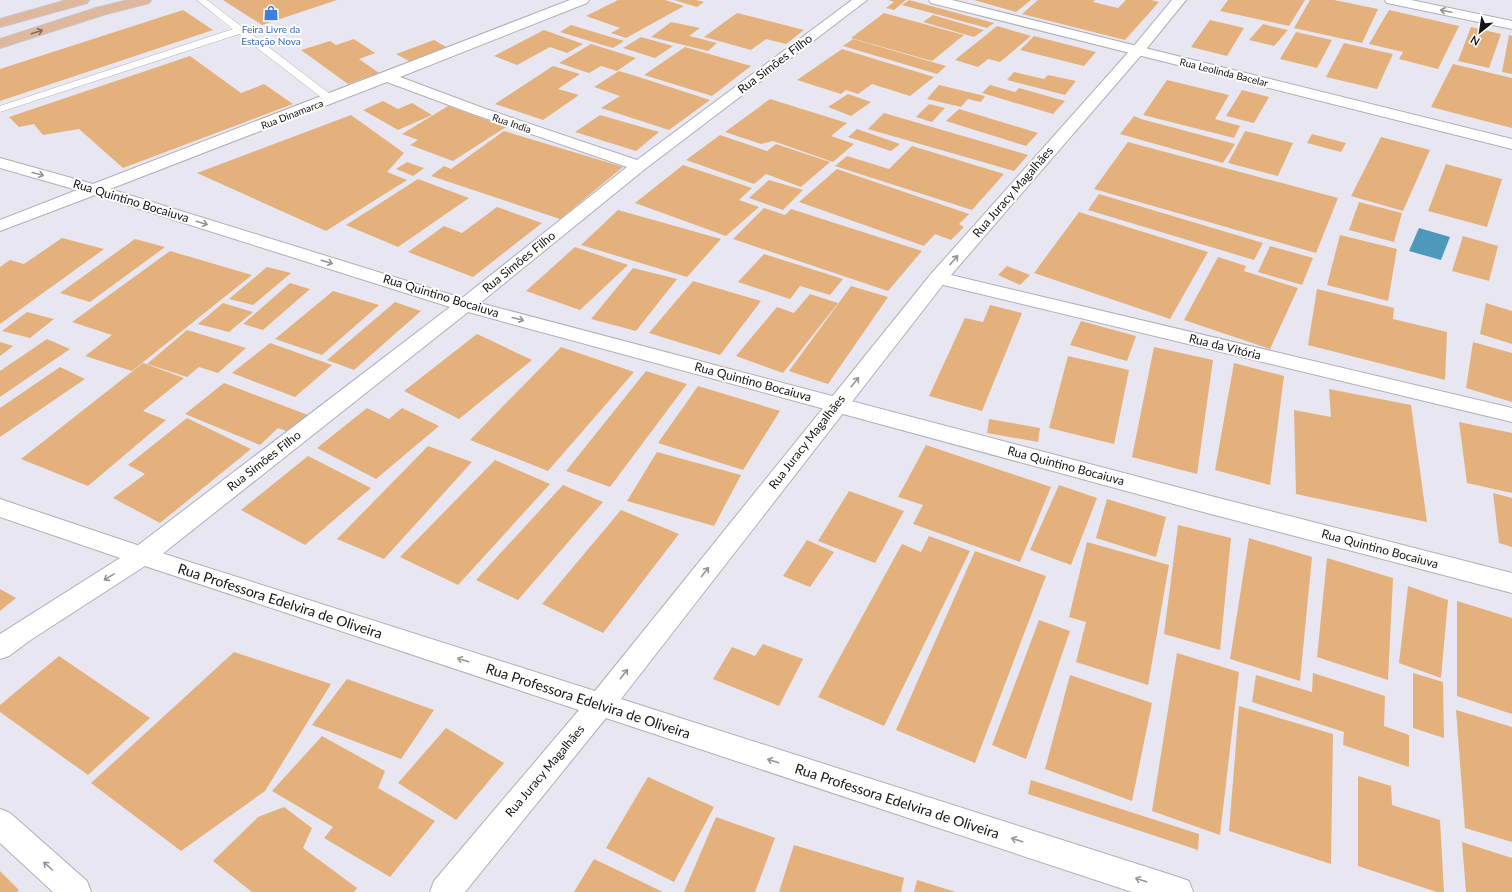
<svg xmlns="http://www.w3.org/2000/svg" width="1512" height="892" viewBox="0 0 1512 892" font-family="Lato,sans-serif">
	<style>
		.water { fill: #4d99bb }
		.building { fill: #e4b17d }
		.lines { fill: none; stroke-linecap: round; stroke-linejoin: round }
		.lane-casing { stroke: #b0aeb8; stroke-width: 1 }
		.street-casing { stroke: #b0aeb8; stroke-width: 2 }
		.secondary-casing { stroke: #b0aeb8; stroke-width: 2 }
		.primary-casing { stroke: #c7c6c7; stroke-width: 2 }
		.lane { fill: #fff; fill-rule: evenodd }
		.street { fill: #fff; fill-rule: evenodd }
		.secondary { fill: #fff; fill-rule: evenodd }
		.primary { fill: #deb79d; fill-rule: evenodd }
		.oneway { stroke: #959596 }
		.oneway2 { stroke: #836d60 }
		.labels { text-anchor: middle; stroke-width: 4; stroke-linejoin: round; paint-order: stroke }
		.far-shop-label { font-size: 10px; fill: #366cbe; stroke: #fff }
		.far-street-label { font-size: 10px; fill: #141316; stroke: #fff }
		.street-label { font-size: 12px; fill: #141316; stroke: #fff }
		.near-street-label { font-size: 14px; fill: #141316; stroke: #fff }
	</style>
	<rect width="100%" height="100%" fill="#e8e6f0"/>
	<path class="water" d="M1419,228L1450,237L1441,260L1409,251Z"/>
	<path class="building" d="M223,0H337L262,25Z
		M618,0H665L684,6L626,38L611,33L620,28L586,16Z
		M674,0H696L704,2L697,7Z
		M888,0H906L894,10L886,8L894,2Z
		M909,0L994,23L987,28L902,5Z
		M974,0H1031L1016,12Z
		M1038,0H1095L1093,2L1118,8L1126,0H1151L1159,2L1125,40L1022,14Z
		M1228,0H1305L1289,26L1220,11Z
		M1310,0H1334L1378,9L1362,43L1294,28Z
		M183,10L213,30L0,101V69Z
		M1389,10L1459,26L1438,69L1399,59L1403,52L1369,44Z
		M737,13L804,30L786,44L766,39L751,50L704,37Z
		M884,13L964,35L932,61L851,38Z
		M933,15L984,30L974,37L923,22Z
		M1210,20L1244,28L1227,56L1191,47Z
		M671,22L700,28L689,36L717,43L708,51L651,37Z
		M1263,24L1288,30L1274,46L1249,40Z
		M571,25L624,41L613,48L560,32Z
		M997,26L1031,36L1000,62L988,59L978,67L955,60Z
		M1471,27L1501,34L1489,68L1458,61Z
		M544,30L583,44L567,53L550,47L517,65L494,56Z
		M1296,32L1332,40L1317,68L1280,59Z
		M1509,35L1512,36V74L1502,72Z
		M1034,36L1096,52L1084,66L1020,50Z
		M641,37L673,46L655,58L623,48Z
		M354,39L375,53L359,59L379,73L348,84L301,50L330,41L336,45Z
		M853,39L946,66L937,74L843,46Z
		M434,40L448,48L411,62L396,54Z
		M1344,43L1393,54L1377,89L1326,77Z
		M591,44L636,58L617,71L601,66L589,73L559,63Z
		M685,47L751,66L712,96L644,75Z
		M842,49L934,77L910,96L872,84L858,94L846,90L841,94L797,80Z
		M190,56L241,93L264,84L293,104L123,168L79,129L43,135L34,124L19,127L9,117Z
		M1453,64L1512,78V128L1431,107Z
		M553,66L580,74L558,89L579,95L543,120L495,104Z
		M619,71L639,77L710,100L669,130L601,108L620,96L594,87Z
		M1014,72L1044,79L1048,75L1076,81L1065,95L1007,80Z
		M1167,80L1229,95L1215,119L1240,126L1234,138L1143,115Z
		M939,85L985,96L981,102L968,99L961,107L927,99Z
		M990,85L1015,92L1019,88L1065,101L1053,114L982,93Z
		M1242,90L1269,97L1254,123L1226,116Z
		M848,94L871,102L851,116L828,107Z
		M770,99L847,123L831,136L854,144L833,162L773,141L761,144L725,132Z
		M383,101L398,109L412,103L432,115L398,130L363,110Z
		M929,104L945,108L932,122L916,117Z
		M448,106L506,127L453,161L410,145L418,140L402,134Z
		M959,109L1038,133L1026,146L946,121Z
		M884,113L1028,155L1014,171L868,129Z
		M351,115L404,153L387,172L407,180L326,231L197,173Z
		M600,115L659,132L636,151L575,132Z
		M1134,116L1141,119L1235,144L1223,163L1120,134Z
		M857,129L900,144L891,151L848,137Z
		M504,131L623,167L560,219L431,176L444,166L451,169Z
		M1245,131L1293,143L1278,176L1228,163Z
		M1312,134L1346,143L1341,152L1307,143Z
		M720,135L767,151L776,144L830,162L801,187L766,174L754,184L686,160Z
		M1381,137L1430,150L1403,211L1351,196Z
		M1128,142L1338,198L1316,253L1094,189Z
		M912,146L1004,174L972,210L835,166L847,156L889,169Z
		M407,162L424,168L413,176L396,169Z
		M1446,164L1502,179L1487,227L1428,211Z
		M683,165L752,188L739,200L759,207L726,236L635,203Z
		M837,169L969,214L959,224L964,227L951,240L935,234L924,246L799,202Z
		M418,179L469,198L398,247L346,225Z
		M769,180L803,190L783,210L749,198Z
		M1099,194L1263,243L1254,260L1088,210Z
		M1359,202L1402,213L1394,242L1349,230Z
		M497,207L542,223L473,277L408,252L444,226L462,233Z
		M764,208L785,215L791,209L922,251L888,291L733,239Z
		M618,210L721,239L687,277L581,245Z
		M1079,212L1208,252L1170,319L1034,273Z
		M1340,235L1397,249L1388,301L1327,285Z
		M1463,236L1498,246L1489,281L1452,271Z
		M62,238L104,249L0,324V267L10,260L24,264Z
		M135,239L165,247L90,302L60,293Z
		M1270,246L1313,258L1302,285L1258,272Z
		M575,247L628,265L580,310L526,291Z
		M170,251L252,275L132,371L85,356L112,335L72,322Z
		M764,254L843,279L830,295L800,286L790,299L738,282Z
		M1218,257L1246,266L1244,271L1298,288L1270,349L1184,320Z
		M1007,266L1030,275L1020,285L998,275Z
		M267,267L291,273L253,305L229,299Z
		M633,268L677,279L636,331L591,319Z
		M693,281L761,301L720,355L649,333Z
		M290,283L310,289L263,330L243,324Z
		M851,286L888,297L828,384L789,371Z
		M1317,289L1394,308L1393,319L1447,332L1445,380L1308,345Z
		M333,291L379,305L322,355L275,339Z
		M810,294L838,303L783,373L736,356L777,307L794,313Z
		M395,302L421,311L354,370L327,360Z
		M223,303L253,312L229,332L198,324Z
		M1486,303L1512,311V344L1480,334Z
		M990,305L1022,313L982,411L929,396L965,318L983,322Z
		M27,312L54,319L30,338L2,331Z
		M1081,321L1136,336L1127,361L1070,345Z
		M187,330L246,348L218,373L199,367L187,377L147,364Z
		M477,334L532,360L459,419L404,391Z
		M47,339L70,349L0,397V371Z
		M0,342L13,346L0,356Z
		M1473,342L1512,353V402L1466,388Z
		M270,343L332,365L295,397L232,373Z
		M561,347L634,372L548,471L470,440Z
		M1154,347L1213,360L1197,474L1132,457Z
		M1068,356L1129,370L1114,444L1049,428Z
		M143,363L184,378L143,411L166,420L88,486L21,459Z
		M1234,363L1284,376L1270,485L1215,470Z
		M60,367L85,379L0,437V408Z
		M646,371L687,384L610,487L566,471Z
		M224,383L308,415L289,432L278,428L260,445L185,414Z
		M698,386L780,411L743,470L658,443Z
		M1329,389L1411,405L1427,522L1296,494L1294,410L1331,417Z
		M367,408L389,419L402,408L439,426L376,479L317,448Z
		M187,418L251,449L160,523L113,498L145,474L128,465Z
		M989,419L1040,428L1038,442L987,433Z
		M1459,422L1512,433V493L1467,483Z
		M926,445L1051,487L1020,562L913,524L923,505L898,497Z
		M428,446L472,462L384,559L337,539Z
		M657,452L741,475L714,526L627,501Z
		M308,456L371,488L305,545L241,510Z
		M495,460L550,484L458,585L400,557Z
		M563,485L603,502L518,600L476,580Z
		M1059,485L1097,498L1071,565L1030,550Z
		M849,491L904,511L875,563L818,541Z
		M1493,493L1512,498V547L1499,543Z
		M1107,499L1166,517L1156,557L1096,538Z
		M621,510L679,534L603,633L542,604Z
		M1178,525L1231,538L1220,650L1164,634Z
		M929,536L970,551L884,726L818,697L902,544L921,552Z
		M1249,538L1312,557L1300,681L1230,659Z
		M807,540L834,552L810,587L783,576Z
		M1087,542L1169,565L1148,685L1076,662L1086,622L1069,617Z
		M975,551L1046,576L975,763L896,730Z
		M1327,558L1393,578L1388,680L1317,657Z
		M1408,586L1448,600L1441,678L1399,663Z
		M0,589L16,598L0,611Z
		M1457,601L1512,618V714L1457,696Z
		M1039,620L1070,631L1026,759L992,745Z
		M763,644L803,659L779,706L713,679L732,647L755,656Z
		M234,652L331,684L265,791L181,851L91,783Z
		M1177,653L1239,672L1220,835L1152,811Z
		M59,656L150,718L88,775L0,712V705Z
		M1313,673L1385,696L1384,726L1409,735V767L1343,745L1344,732L1252,702L1256,675L1312,692Z
		M1413,673L1443,682L1444,738L1413,728Z
		M1070,675L1152,703L1132,801L1045,769Z
		M347,679L434,710L401,759L312,725Z
		M1239,706L1333,734L1331,864L1229,831Z
		M1456,710L1512,727V842L1465,828Z
		M446,728L504,763L456,820L398,783Z
		M322,736L385,771L378,788L435,821L390,877L324,838L333,827L272,791Z
		M1358,776L1391,786L1392,805L1440,820L1444,892H1437L1358,866Z
		M648,777L714,807L674,882L606,848Z
		M1031,780L1199,834L1198,850L1028,794Z
		M284,807L312,828L303,848L357,888L354,892H252L213,861L258,817Z
		M716,817L775,838L755,892H684Z
		M1462,842L1512,858V892H1466Z
		M794,845L904,878L901,892H779Z
		M594,859L663,892H574Z
		M0,871L19,890L17,892H0Z
		M917,880L956,892H914Z"/>
	<g class="lines">
		<g class="lane-casing">
			<path id="lane" d="M197,0H207L334,97L335,99L334,101H326L239,34L0,112V106L233,29Z"/>
		</g>
		<g class="street-casing">
			<path id="street" d="M570,0H589L587,3L400,77L483,108L637,160L852,0H867L645,169L480,303L1207,495L1512,573V593L1207,513L468,312L151,563L142,565L133,563L130,556L133,549L450,307L95,195L0,231V220L77,190L0,168V158L93,184ZM387,82L473,114L627,167L462,298L110,189Z
				M929,0H952L1512,139V149L931,3Z
				M1385,0H1411L1512,21V29L1392,4L1387,3Z
				M938,272L1512,408V422L931,282L929,278L931,274Z
				M0,809L10,813L87,881L91,892H53L0,843Z"/>
		</g>
		<g class="secondary-casing">
			<path id="secondary" d="M1172,0H1186L1143,53L945,282L621,699L1178,877L1189,881L1193,892H1132L606,718L465,892H430L434,881L579,710L145,566L29,641L9,656L0,659V634L120,558L0,517V499L149,549L595,691L931,274L1133,47Z"/>
		</g>
		<g class="primary-casing">
			<path id="primary" d="M67,0H89L87,3L0,27V19Z
				M128,0H151L149,3L106,14L0,48V39L96,8Z"/>
		</g>
		<use href="#lane" class="lane"/>
		<use href="#street" class="street"/>
		<use href="#secondary" class="secondary"/>
		<use href="#primary" class="primary"/>
	</g>
	<defs><path id="oneway-shaft" d="M-6 0H5M1.5-3L5.5 0L1.5 3" fill="none" stroke-width="1.6" stroke-linecap="round" stroke-linejoin="round"/></defs>
	<g class="oneway">
		<use href="#oneway-shaft" transform="translate(1446 11) rotate(-168)"/>
		<use href="#oneway-shaft" transform="translate(38 174) rotate(15)"/>
		<use href="#oneway-shaft" transform="translate(202 223) rotate(17)"/>
		<use href="#oneway-shaft" transform="translate(954 260) rotate(-49)"/>
		<use href="#oneway-shaft" transform="translate(327 262) rotate(17)"/>
		<use href="#oneway-shaft" transform="translate(518 319) rotate(15)"/>
		<use href="#oneway-shaft" transform="translate(855 382) rotate(-51)"/>
		<use href="#oneway-shaft" transform="translate(705 572) rotate(-52)"/>
		<use href="#oneway-shaft" transform="translate(109 577) rotate(148)"/>
		<use href="#oneway-shaft" transform="translate(463 660) rotate(-162)"/>
		<use href="#oneway-shaft" transform="translate(624 674) rotate(-52)"/>
		<use href="#oneway-shaft" transform="translate(773 761) rotate(-162)"/>
		<use href="#oneway-shaft" transform="translate(1017 840) rotate(-162)"/>
		<use href="#oneway-shaft" transform="translate(48 866) rotate(-138)"/>
		<use href="#oneway-shaft" transform="translate(1141 880) rotate(-162)"/>
	</g>
	<use class="oneway2" href="#oneway-shaft" transform="translate(37 32) rotate(-18)"/>
	<defs>
		<g id="shop-bare" transform="scale(1.2)"><path d="M-5-2.5h2.3a2.7 3.5 0 0 1 5.4 0H5L5.5 6h-11ZM-1.5-2.5h3a1.5 2.3 0 0 0-3 0Z" fill="#3f7fe0" stroke="#fff" stroke-width="2.5" paint-order="stroke"/></g>
	</defs>
	<g fill-rule="evenodd">
		<use href="#shop-bare" x="271" y="13"/>
	</g>
	<g class="labels">
		<g class="far-shop-label">
			<text x="271" y="33">Feira Livre da<tspan x="271" dy="12">Estação Nova</tspan></text>
		</g>
		<g class="far-street-label">
			<text transform="translate(1224 72) rotate(14)" y="4">Rua Leolinda Bacelar</text>
			<text transform="translate(292 114) rotate(-21)" y="4">Rua Dinamarca</text>
			<text transform="translate(512 123) rotate(19)" y="4">Rua India</text>
		</g>
		<g class="street-label">
			<text transform="translate(775 64) rotate(-37)" y="4">Rua Simões Filho</text>
			<text transform="translate(1013 192) rotate(-49)" y="4">Rua Juracy Magalhães</text>
			<text transform="translate(131 201) rotate(17)" y="4">Rua Quintino Bocaiuva</text>
			<text transform="translate(519 262) rotate(-39)" y="4">Rua Simões Filho</text>
			<text transform="translate(441 296) rotate(17)" y="4">Rua Quintino Bocaiuva</text>
			<text transform="translate(1225 347) rotate(14)" y="4">Rua da Vitória</text>
			<text transform="translate(753 382) rotate(15)" y="4">Rua Quintino Bocaiuva</text>
			<text transform="translate(807 442) rotate(-52)" y="4">Rua Juracy Magalhães</text>
			<text transform="translate(264 461) rotate(-38)" y="4">Rua Simões Filho</text>
			<text transform="translate(1066 466) rotate(15)" y="4">Rua Quintino Bocaiuva</text>
			<text transform="translate(1380 549) rotate(15)" y="4">Rua Quintino Bocaiuva</text>
			<text transform="translate(545 771) rotate(-50)" y="4">Rua Juracy Magalhães</text>
		</g>
		<g class="near-street-label">
			<text transform="translate(280 601) rotate(18)" y="5">Rua Professora Edelvira de Oliveira</text>
			<text transform="translate(588 701) rotate(18)" y="5">Rua Professora Edelvira de Oliveira</text>
			<text transform="translate(897 801) rotate(18)" y="5">Rua Professora Edelvira de Oliveira</text>
		</g>
	</g>
	<g transform="translate(1480 32) rotate(210)" stroke="#ffffff" stroke-width="3" paint-order="stroke">
	<path d="M0-3L7 15L0 10L-7 15Z" fill="#141316"/>
	<text y="-6" font-size="11" font-weight="bold" text-anchor="middle" fill="#141316">N</text>
	</g>
</svg>
